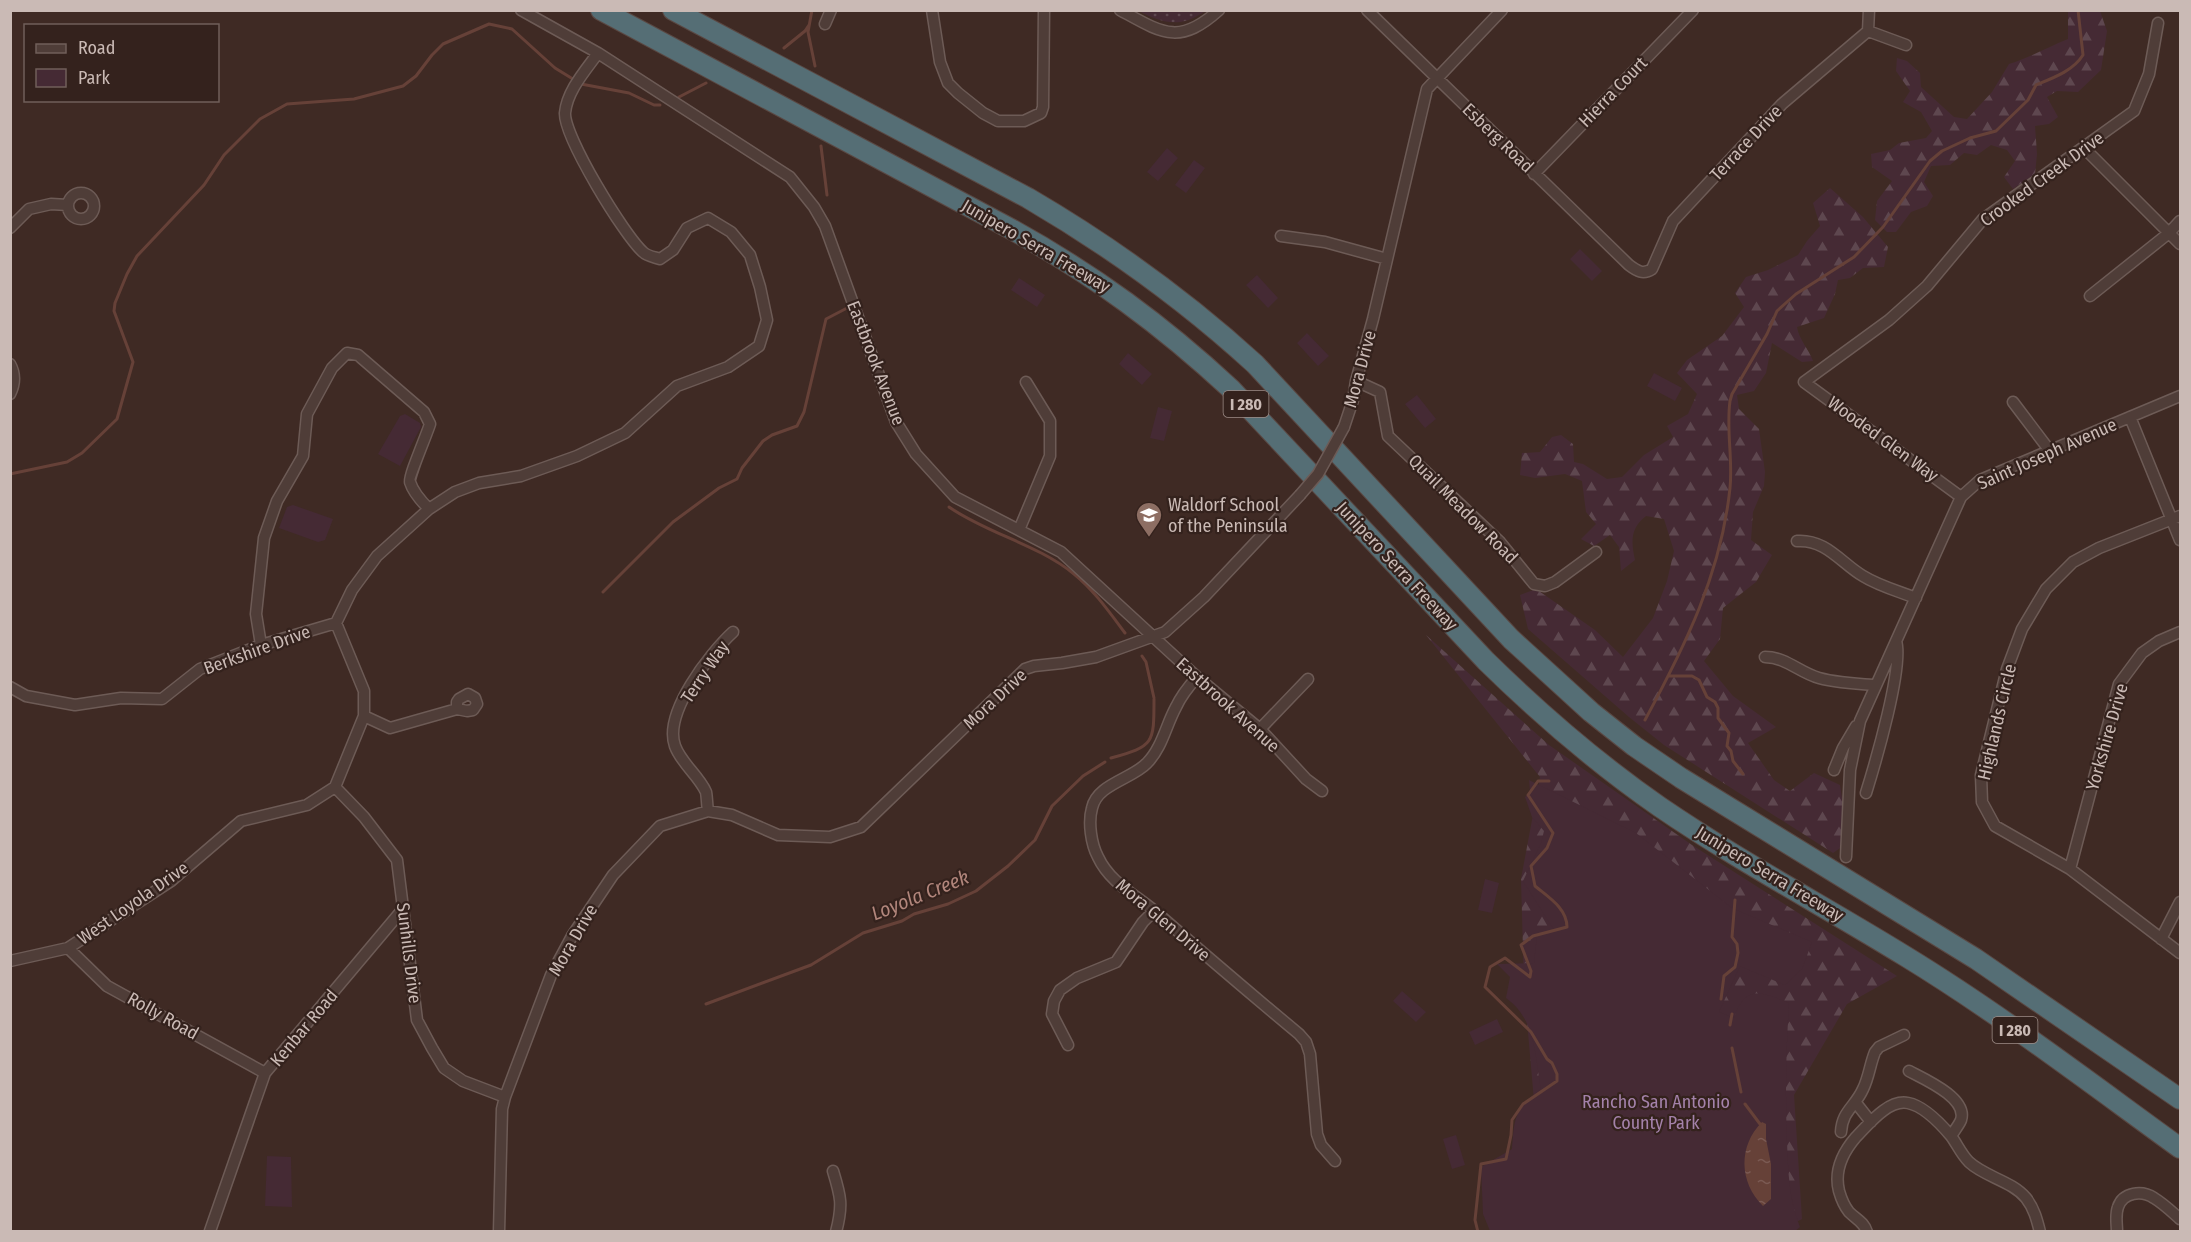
<svg xmlns="http://www.w3.org/2000/svg" width="2191" height="1242" viewBox="0 0 2191 1242" font-family="'Fira Sans Condensed',sans-serif">
	<style>
		.grass { fill: url(#grass-dots) }
		.forest { fill: url(#forest-firs) }
		.park { fill: #452a34 }
		.water { fill: url(#water-ripples) }
		.lines { fill: none; stroke-linecap: round; stroke-linejoin: round }
		.stream { stroke: #664138; stroke-width: 3 }
		.minor-casing { stroke: #6d5b56; stroke-width: 13 }
		.motorway-casing { stroke: #5a4843; stroke-width: 22 }
		.minor { stroke: #4f3d38; stroke-width: 10 }
		.motorway { stroke: #556e75; stroke-width: 20 }
		.minor-bridge-casing { stroke: #6d5b56; stroke-width: 13; stroke-linecap: butt }
		.minor-bridge { stroke: #4f3d38; stroke-width: 10 }
		.labels { text-anchor: middle; stroke-width: 4.5; stroke-linejoin: round; paint-order: stroke }
		.shield { fill: #34221d; stroke: #9d8c87; stroke-width: 1.5 }
		.shield-label { font-size: 16px; font-weight: bold; fill: #cabab5 }
		.street-label { font-size: 18px; fill: #cabab5; stroke: #34221d }
		.poi-label { font-size: 18px; fill: #cabab5; stroke: #34221d; text-anchor: start }
		.park-label { font-size: 18px; fill: #a482aa; stroke: #34221d }
		.water-label { font-size: 20px; font-style: italic; fill: #b2867c; stroke: #34221d }
	</style>
	<defs>
		<pattern id="grass-dots" width="8" height="8" patternUnits="userSpaceOnUse" patternTransform="scale(1.5)"><rect width="8" height="8" fill="#452a34"/><path d="M2 2h.1M6 6h.1" fill="none" stroke="#5e474f" stroke-width="1.8" stroke-linecap="round"/></pattern>
		<pattern id="forest-firs" width="22" height="20" patternUnits="userSpaceOnUse" patternTransform="scale(1.5)"><rect width="22" height="20" fill="#452a34"/><path d="M5 1l3.5 6h-7zM16 11l3.5 6h-7z" fill="#5e474f"/></pattern>
		<pattern id="water-ripples" width="26" height="14" patternUnits="userSpaceOnUse" patternTransform="scale(1.5)"><rect width="26" height="14" fill="#664138"/><path d="M2 4q2-2 4 0t4 0M15 11q2-2 4 0t4 0" fill="none" stroke="#7b5a53"/></pattern>
	</defs>
	<rect width="100%" height="100%" fill="#3f2a24"/>
	<path class="grass" d="M1139,11H1205C1182,28 1163,24 1139,11Z"/>
	<path class="forest" d="M2068,11H2100L2107,31L2101,70L2078,92L2057,91L2047,97L2058,117L2049,124L2035,126L2037,154L2035,174L2013,189L2004,177L2015,161L2007,150L1991,145L1977,155L1964,153L1950,165L1931,166L1924,182L1933,196L1927,206L1911,212L1896,232H1887L1875,220L1877,201L1892,181L1872,167L1871,154L1890,150L1899,143L1926,138L1932,131L1921,112L1903,102L1910,91L1896,71L1897,58L1907,61L1920,73L1921,87L1954,117L1967,119L1992,92L2009,64C2029,58 2048,47 2068,39Z
		M1830,188L1863,217L1888,247L1884,267L1863,268L1850,278L1838,280L1835,294L1824,318L1797,327C1799,340 1809,349 1813,361L1802,362L1772,343L1766,373L1754,391L1737,395L1739,409L1759,429L1765,472L1764,486L1753,512L1751,540L1772,555L1756,582L1723,608L1720,639L1704,661L1733,696L1776,727L1748,743L1774,780L1790,791L1814,773L1840,785L1844,811L1843,846L1833,853L1664,745L1629,717L1528,629L1520,595L1536,589L1595,630L1623,657L1653,618L1667,581L1674,551L1664,519L1646,516C1630,528 1631,542 1635,560L1621,571L1619,547L1610,535L1594,546L1581,539L1596,524L1586,512L1582,481L1565,474L1535,478L1520,475L1522,453L1540,452L1552,437L1561,435L1573,444L1574,462L1583,464L1607,479L1622,477L1644,455L1673,437L1667,426L1688,414L1697,394L1677,373L1687,360L1722,336L1744,307L1735,293L1746,277L1768,270L1798,255L1807,241L1820,226L1813,203Z
		M1426,635L1549,745L1692,845L1897,976L1847,1004L1794,1095L1802,1219L1777,1232L1537,1135L1524,986L1521,879L1540,777Z"/>
	<path class="park" d="M1167,148L1178,158L1158,181L1147,172Z
		M1194,160L1205,168L1186,193L1175,185Z
		M1580,249L1602,271L1592,281L1570,259Z
		M1257,275L1278,298L1268,308L1246,285Z
		M1019,278L1045,295L1037,307L1011,290Z
		M1307,333L1329,356L1318,366L1297,343Z
		M1128,353L1152,374L1142,385L1119,364Z
		M1654,373L1682,388L1675,401L1647,386Z
		M1417,395L1436,419L1425,428L1405,404Z
		M1158,407L1172,411L1164,441L1150,438Z
		M405,414L420,423L421,427L400,466L378,454L400,416Z
		M293,505L333,519L325,540L318,542L279,528L287,507Z
		M1529,780L1636,833L1732,908L1812,942L1802,969L1785,985L1740,966L1719,1012L1734,1018C1745,984 1762,992 1789,1003C1786,1050 1785,1095 1787,1142C1788,1171 1789,1200 1800,1227L1794,1232L1490,1231L1483,1214L1481,1167L1512,1149C1514,1118 1515,1108 1541,1089C1535,1057 1536,1019 1506,998L1510,977L1497,964L1534,963L1537,935L1554,930L1523,881L1541,843L1544,831L1532,817L1525,797L1530,792Z
		M1485,879L1499,883L1492,913L1478,910Z
		M1402,991L1426,1012L1416,1022L1393,1001Z
		M1497,1019L1503,1032L1475,1045L1469,1032Z
		M1456,1135L1465,1165L1452,1169L1443,1139Z
		M267,1156L291,1157L292,1207L265,1206Z"/>
	<path class="water" d="M1762,1122L1766,1124V1139L1771,1164V1199L1763,1206C1739,1182 1738,1146 1762,1122Z"/>
	<g class="lines">
		<path class="stream" d="M812,10L808,32L815,66
			M784,48L805,31L809,25
			M679,97L706,83
			M821,146L827,195
			M10,474L67,462L82,453L117,419L133,362L114,311L115,303L127,274L137,256L204,185L224,155L260,119L287,104L354,99L403,86L416,76L432,55L443,44L489,24L512,29L555,68L581,84L629,93L654,105H660
			M949,507C988,534 1037,544 1074,574C1094,590 1110,613 1125,633
			M603,592L673,522L719,488L737,479L742,468L763,441L772,435L797,426L804,412L826,319L849,307
			M1142,656L1146,662L1154,698
			M1669,676H1692L1699,680L1707,697L1715,702L1718,708V718L1729,733L1727,746L1731,751L1733,761L1743,774
			M1645,720C1685,646 1721,574 1730,488C1733,459 1726,430 1730,401L1732,394L1767,334L1777,311L1796,294L1854,257L1883,227L1930,161L1942,151L1970,138L1996,131L2028,100L2036,85C2053,78 2073,71 2083,55L2078,10
			M1111,758C1154,746 1154,744 1154,699
			M1721,999L1724,976L1735,967L1738,953L1737,944L1732,937L1735,900
			M706,1004L811,965L863,933L902,921L914,914L948,904L976,891L1008,866L1035,840L1052,806L1083,776L1105,762
			M1730,1025L1732,1014
			M1732,1048L1741,1092
			M1745,1104L1760,1124
			M1478,1232L1475,1220L1481,1164L1506,1159L1511,1135L1512,1120L1523,1104L1557,1081V1074L1552,1063L1547,1059L1531,1032L1485,987L1490,967L1505,958L1530,977L1531,971L1521,945L1533,936L1567,927C1567,908 1548,897 1535,886L1531,866L1547,848L1553,833L1528,795L1538,781H1549"/>
		<g class="minor-casing">
			<path id="minor" d="M521,10L598,53L790,177L814,207L825,226L896,422L916,454L955,497L1061,552L1197,677L1260,729L1306,779L1322,791
				M932,10L940,62L948,83L958,93L983,113L998,121H1024L1041,113L1043,107L1044,10
				M1120,10C1162,33 1179,46 1219,10
				M1367,10L1629,265C1637,271 1643,275 1652,269L1673,221L1782,104L1868,31L1869,10
				M825,24L831,10
				M1868,31L1906,45
				M2084,148L2180,244
				M1534,174L1693,10
				M68 206a13 13 0 1 1 26 0a13 13 0 1 1-26 0Z
				M10,228L29,209L51,204L68,205
				M1281,236L1325,242L1387,259
				M2090,296L2169,233L2180,221
				M10,364C16,375 15,384 10,394
				M1356,381L1380,392L1388,436L1500,542L1534,584L1545,586L1555,582L1596,552
				M2013,402L2050,451
				M2130,417L2180,540
				M1344,427L1353,400L1356,381L1373,319L1427,89L1502,10
				M1961,497L1804,382L1889,320L1927,286L1983,219L2134,111L2149,74L2158,23
				M2180,516L2099,548L2073,562L2046,589L2022,629L2007,669L1981,775L1982,802L1995,826L2070,869L2180,953
				M1019,530L1050,456V421L1026,382
				M1797,541C1826,539 1841,563 1863,576C1879,586 1898,591 1916,598
				M261,645L256,614L264,538L277,501L303,456L307,414L332,368L347,353L358,355L424,412L430,424C427,434 408,478 410,482C413,492 422,502 429,509
				M1765,657C1786,657 1800,673 1819,678C1837,683 1858,684 1876,685
				M1197,677C1189,686 1181,696 1176,707C1166,725 1162,748 1147,763C1132,779 1097,784 1092,808C1088,822 1091,844 1098,857C1110,883 1136,895 1157,913C1204,954 1251,994 1299,1034L1306,1042L1310,1054L1317,1134L1321,1145L1335,1161
				M10,687L26,696L75,705L121,698L162,699L200,669L261,645L336,623
				M364,716L390,728L457,709L467,711L473,710L477,704L475,698L468,694L459,699L457,702V709
				M1260,729L1308,679
				M1834,770L1843,748L1856,726
				M335,787L364,817L397,860L417,1020L432,1048L444,1068L463,1081L505,1097
				M1866,793C1875,764 1904,666 1896,641
				M708,811C707,805 707,797 706,792C699,776 681,763 675,746C663,713 710,653 733,632
				M1846,857L1850,770L1860,721L1961,497L1980,480L2180,396
				M2070,869L2119,684L2142,653L2159,641L2180,632
				M2161,939L2180,902
				M68,948L107,986L265,1073
				M10,961L68,948L171,881L241,821L307,805L335,787L364,716V691L336,623L352,590L377,556L429,509L455,492L479,483L521,476L577,456L625,433L677,386L728,367L759,346L767,320L760,287L750,255L731,232L708,218L687,228L673,250L660,259C654,257 647,256 643,252C624,235 564,137 565,113C567,91 585,71 598,53
				M1068,1045L1052,1014L1054,1001L1060,990L1077,978L1116,962L1143,922L1154,911
				M1909,1071C1924,1079 1968,1098 1961,1120C1959,1125 1954,1131 1951,1136
				M1856,1103L1871,1122
				M1841,1132C1842,1111 1855,1107 1863,1089C1869,1077 1870,1064 1875,1052L1879,1047L1904,1035
				M833,1171C841,1197 843,1205 836,1232
				M210,1231L265,1073L403,909
				M499,1232L502,1109L505,1097L551,975L572,936L613,875L660,826L708,811L732,815L778,835L830,837L861,827L1025,669L1034,666L1062,663L1096,657L1165,632L1204,597L1300,495
				M1867,1232C1864,1222 1856,1219 1849,1212C1845,1207 1841,1198 1839,1191C1834,1171 1843,1152 1856,1137C1868,1125 1888,1099 1908,1103C1924,1106 1940,1123 1951,1136C1957,1144 1961,1154 1969,1162C1985,1177 2012,1181 2026,1198C2034,1208 2037,1220 2040,1232
				M2117,1232C2117,1224 2115,1215 2118,1207C2123,1192 2142,1190 2154,1198C2164,1204 2172,1212 2180,1219"/>
		</g>
		<g class="motorway-casing">
			<path id="motorway" d="M601,10L1011,229C1094,275 1162,325 1231,389L1486,661C1540,714 1598,764 1660,807C1739,861 1824,906 1905,956C2000,1014 2090,1083 2180,1148
				M673,10L1028,198C1110,246 1185,300 1255,364L1511,639L1591,712L1634,746L1681,778L1976,959L2180,1099"/>
		</g>
		<use href="#minor" class="minor"/>
		<use href="#motorway" class="motorway"/>
		<g class="minor-bridge-casing">
			<path id="minor-bridge" d="M1300,495L1318,474L1344,427"/>
		</g>
		<use href="#minor-bridge" class="minor-bridge"/>
	</g>
	<defs>
		<g id="school-pin" transform="scale(1.35)"><path d="M0 17L-7.5 6A9.5 9.5 0 1 1 7.5 6Z" fill="#8d6e63" stroke="#34221d"/><path d="M0-5L7-2L0 1L-7-2ZM-4 1L0 2.5L4 1V4Q0 6-4 4Z" fill="#fff"/></g>
	</defs>
	<g fill-rule="evenodd">
		<use href="#school-pin" x="1149" y="515"/>
	</g>
	<g class="labels">
		<g class="shield">
			<rect x="1223.5" y="391" width="45" height="26" rx="4.5"/>
			<rect x="1992.5" y="1017" width="45" height="26" rx="4.5"/>
		</g>
		<g class="shield-label">
			<text x="1246" y="410">I 280</text>
			<text x="2015" y="1036">I 280</text>
		</g>
		<g class="street-label">
			<text transform="translate(1613 92) rotate(-46)" y="6">Hierra Court</text>
			<text transform="translate(1498 138) rotate(44)" y="6">Esberg Road</text>
			<text transform="translate(1746 143) rotate(-47)" y="6">Terrace Drive</text>
			<text transform="translate(2042 179) rotate(-36)" y="6">Crooked Creek Drive</text>
			<text transform="translate(1036 246) rotate(30)" y="6">Junipero Serra Freeway</text>
			<text transform="translate(876 363) rotate(69)" y="6">Eastbrook Avenue</text>
			<text transform="translate(1360 369) rotate(-75)" y="6">Mora Drive</text>
			<text transform="translate(1883 439) rotate(36)" y="6">Wooded Glen Way</text>
			<text transform="translate(2047 454) rotate(-24)" y="6">Saint Joseph Avenue</text>
			<text transform="translate(1463 509) rotate(45)" y="6">Quail Meadow Road</text>
			<text transform="translate(1397 566) rotate(47)" y="6">Junipero Serra Freeway</text>
			<text transform="translate(257 650) rotate(-20)" y="6">Berkshire Drive</text>
			<text transform="translate(705 672) rotate(-56)" y="6">Terry Way</text>
			<text transform="translate(995 699) rotate(-43)" y="6">Mora Drive</text>
			<text transform="translate(1228 705) rotate(42)" y="6">Eastbrook Avenue</text>
			<text transform="translate(1997 722) rotate(-77)" y="6">Highlands Circle</text>
			<text transform="translate(2107 737) rotate(-74)" y="6">Yorkshire Drive</text>
			<text transform="translate(1770 874) rotate(31)" y="6">Junipero Serra Freeway</text>
			<text transform="translate(133 903) rotate(-35)" y="6">West Loyola Drive</text>
			<text transform="translate(1163 920) rotate(40)" y="6">Mora Glen Drive</text>
			<text transform="translate(573 940) rotate(-60)" y="6">Mora Drive</text>
			<text transform="translate(409 953) rotate(83)" y="6">Sunhills Drive</text>
			<text transform="translate(163 1016) rotate(29)" y="6">Rolly Road</text>
			<text transform="translate(304 1028) rotate(-50)" y="6">Kenbar Road</text>
		</g>
		<g class="poi-label">
			<text x="1168" y="511">Waldorf School<tspan x="1168" dy="21">of the Peninsula</tspan></text>
		</g>
		<g class="park-label">
			<text x="1656" y="1108">Rancho San Antonio<tspan x="1656" dy="21">County Park</tspan></text>
		</g>
		<g class="water-label">
			<text transform="translate(920 895) rotate(-22)" y="7">Loyola Creek</text>
		</g>
	</g>
	<rect width="2191" height="1242" fill="none" stroke="#cabab5" stroke-width="24"/>
	<rect x="24" y="24" width="195" height="78" fill="#34221d" stroke="#705f5a" stroke-width="1.5"/>
	<rect x="36" y="44" width="30" height="9" fill="#4f3d38" stroke="#705f5a" stroke-width="1.5"/>
	<text x="78" y="54" font-size="18" fill="#cabab5">Road</text>
	<rect x="36" y="69" width="30" height="18" fill="#452a34" stroke="#705f5a" stroke-width="1.5"/>
	<text x="78" y="84" font-size="18" fill="#cabab5">Park</text>
</svg>
